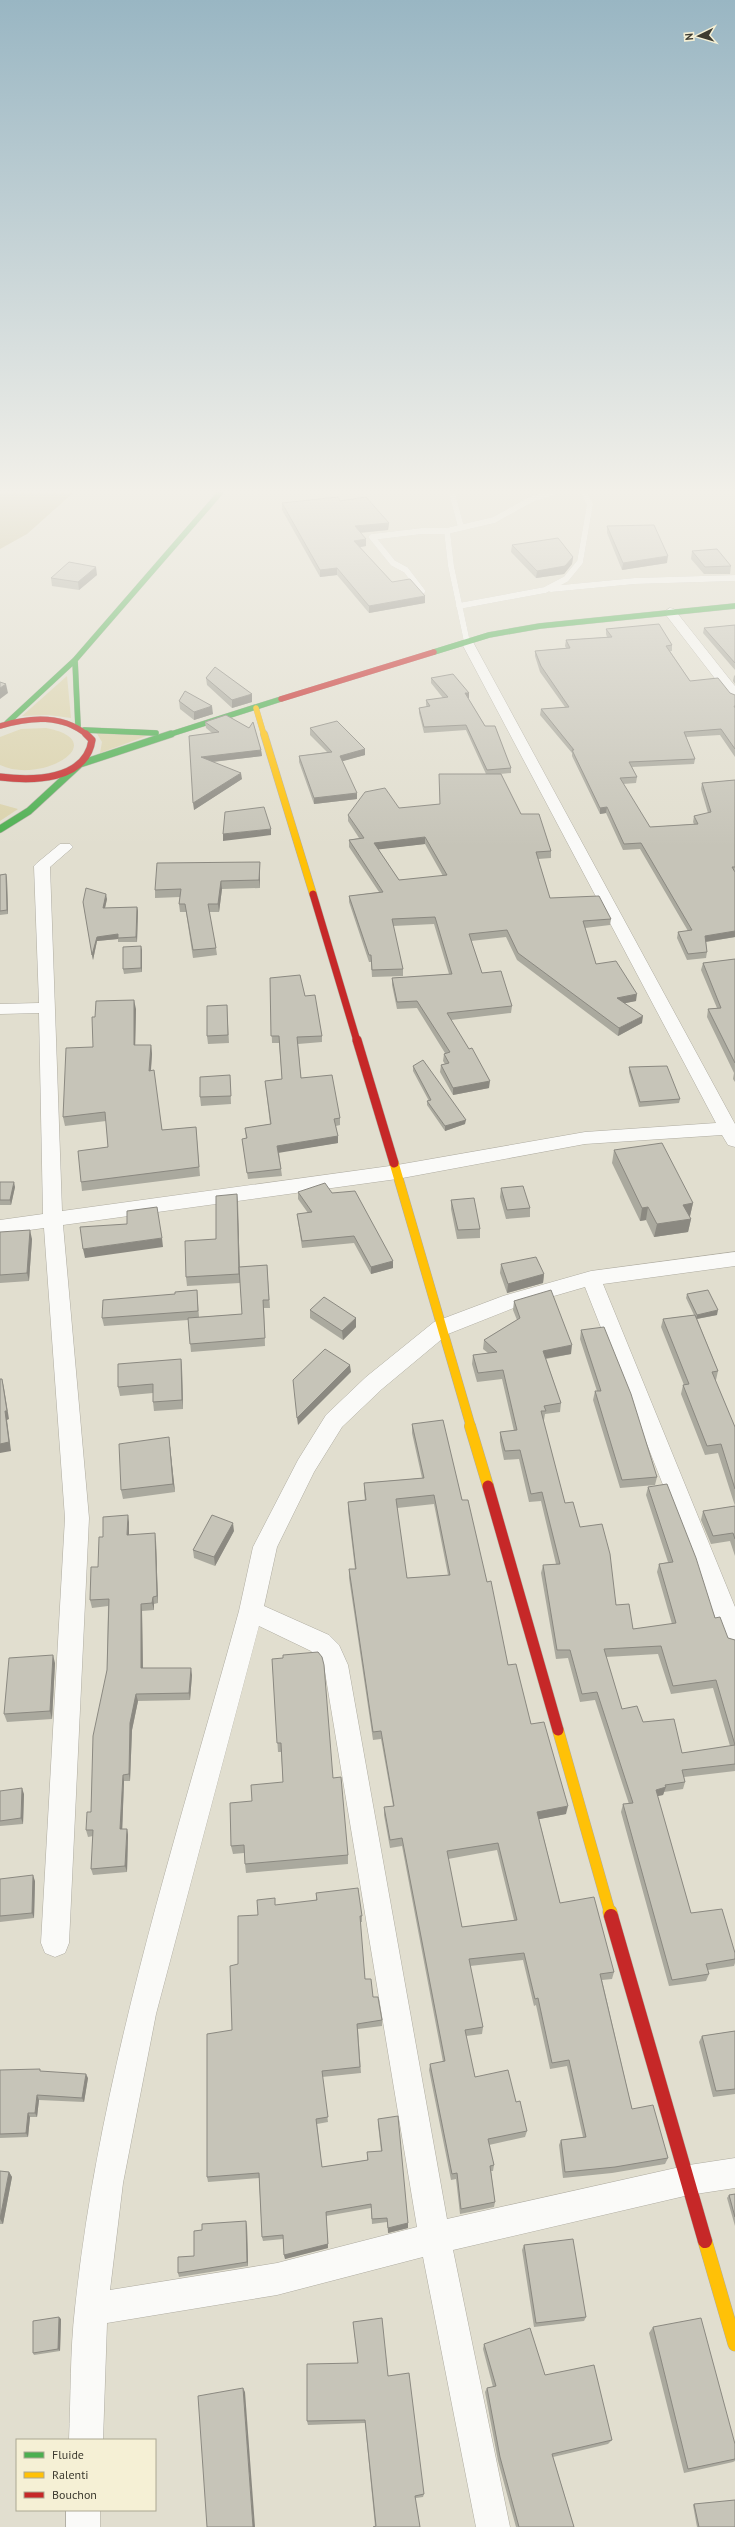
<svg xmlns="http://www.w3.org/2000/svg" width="735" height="2527" viewBox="0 0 735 2527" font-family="'PT Sans',sans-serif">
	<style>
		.green { fill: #dad2ab }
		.water { fill: #c2b98b }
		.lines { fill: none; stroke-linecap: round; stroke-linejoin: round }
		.lane-casing { stroke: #afaca1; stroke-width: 6 }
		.street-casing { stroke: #afaca1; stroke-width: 1 }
		.fast-far1-casing { stroke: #afaca1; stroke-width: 6 }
		.fast-casing { stroke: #afaca1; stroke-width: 8 }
		.slow-far4-casing { stroke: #afaca1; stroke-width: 6 }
		.slow-far3-casing { stroke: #afaca1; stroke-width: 8 }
		.slow-far2-casing { stroke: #afaca1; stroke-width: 10 }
		.slow-far1-casing { stroke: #afaca1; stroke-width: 12 }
		.slow-casing { stroke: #afaca1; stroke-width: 15 }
		.jam-far4-casing { stroke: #afaca1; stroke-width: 6 }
		.jam-far3-casing { stroke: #afaca1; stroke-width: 8 }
		.jam-far2-casing { stroke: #afaca1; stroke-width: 10 }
		.jam-far1-casing { stroke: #afaca1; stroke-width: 12 }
		.jam-casing { stroke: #afaca1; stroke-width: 15 }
		.lane { stroke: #fafaf8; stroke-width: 6 }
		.street { fill: #fafaf8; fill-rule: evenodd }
		.fast-far1 { stroke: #4caf50; stroke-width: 5.5 }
		.fast { stroke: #4caf50; stroke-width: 7 }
		.slow-far4 { stroke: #ffc107; stroke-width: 5.5 }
		.slow-far3 { stroke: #ffc107; stroke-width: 7 }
		.slow-far2 { stroke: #ffc107; stroke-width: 9 }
		.slow-far1 { stroke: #ffc107; stroke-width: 11 }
		.slow { stroke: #ffc107; stroke-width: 14 }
		.jam-far4 { stroke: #c62828; stroke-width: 5.5 }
		.jam-far3 { stroke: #c62828; stroke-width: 7 }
		.jam-far2 { stroke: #c62828; stroke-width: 9 }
		.jam-far1 { stroke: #c62828; stroke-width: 11 }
		.jam { stroke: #c62828; stroke-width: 14 }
		.wall { fill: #aaa99e; fill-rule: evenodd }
		.shaded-wall { fill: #8b8981 }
		.building { fill: #c6c4b8; stroke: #8b8981; fill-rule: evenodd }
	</style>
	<rect width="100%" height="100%" fill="#e1decf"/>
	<path class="green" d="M67,676L71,718L48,715L22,716Z
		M46,728C114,741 42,785 0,765V737L21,729Z
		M96,732L152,734L100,753L102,742Z
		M0,804L18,809L0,821Z"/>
	<path class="water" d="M0,493H73L27,534L0,549Z"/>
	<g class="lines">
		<g class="lane-casing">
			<path id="lane" d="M452,493L461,527
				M551,589L635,581L735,578
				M422,591L406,570L393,563L372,537L422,531H447
				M459,606L545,590L566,579L580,562L590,504L584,493
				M467,642L451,566L447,531L494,520L532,499L552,493"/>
		</g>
		<g class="street-casing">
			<path id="street" d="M670,608L674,609L735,686V699L730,698L666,615L664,612Z
				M467,638L473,642L735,1124V1147L728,1145L722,1135L585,1144L397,1179L63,1225L89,1518L69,1943L65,1953L55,1957L45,1953L41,1943L65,1518L44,1228L0,1234V1220L43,1214L39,1013L0,1014V1004L39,1003L34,866L37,863L60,844H70L73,847L50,867L62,1211L397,1165L585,1132L716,1123L461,642Z
				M735,1252V1266L603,1284L735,1607V1648L726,1645L723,1637L585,1287L516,1307L448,1334L382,1389L342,1427L314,1472L277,1547L264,1606L329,1635L339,1645L348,1665L447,2219L689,2165L735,2158V2188L689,2195L453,2250L510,2527H476L423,2257L277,2295L107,2323L103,2440H69C71,2396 70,2351 75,2308C100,2070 176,1840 239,1611L253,1547L298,1460L326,1415L366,1377L434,1322L503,1296L591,1271ZM259,1626L311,1651L324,1666L417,2227L277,2263L110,2290L123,2183L156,2014Z
				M66,2510H100V2527H66Z"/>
		</g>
		<g class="fast-far1-casing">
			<path id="fast-far1" d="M434,652L489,635L540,626L735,606
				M75,660L78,726
				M7,723L75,660L220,493
				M84,730L156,733
				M168,735L281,699"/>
		</g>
		<g class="fast-casing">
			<path id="fast" d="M80,764L171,734
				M0,829L29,811L80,764"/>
		</g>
		<g class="slow-far4-casing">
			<path id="slow-far4" d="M256,708L264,735"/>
		</g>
		<g class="slow-far3-casing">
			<path id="slow-far3" d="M264,734L313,894"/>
		</g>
		<g class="slow-far2-casing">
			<path id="slow-far2" d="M394,1163L471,1427"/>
		</g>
		<g class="slow-far1-casing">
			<path id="slow-far1" d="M470,1426L488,1486
				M558,1730L610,1913"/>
		</g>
		<g class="slow-casing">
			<path id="slow" d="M610,1912L611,1916
				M705,2241L735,2344"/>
		</g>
		<g class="jam-far4-casing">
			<path id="jam-far4" d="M281,699L434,652
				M0,726C30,717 62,714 87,735"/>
		</g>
		<g class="jam-far3-casing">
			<path id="jam-far3" d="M0,777C32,781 86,781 92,740L86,734
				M313,894L357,1041"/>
		</g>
		<g class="jam-far2-casing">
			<path id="jam-far2" d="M357,1040L394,1163"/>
		</g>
		<g class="jam-far1-casing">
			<path id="jam-far1" d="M488,1486L558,1730"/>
		</g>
		<g class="jam-casing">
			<path id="jam" d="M611,1916L705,2241"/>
		</g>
		<use href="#lane" class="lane"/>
		<use href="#street" class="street"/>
		<use href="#fast-far1" class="fast-far1"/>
		<use href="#fast" class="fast"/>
		<use href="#slow-far4" class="slow-far4"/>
		<use href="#slow-far3" class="slow-far3"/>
		<use href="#slow-far2" class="slow-far2"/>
		<use href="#slow-far1" class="slow-far1"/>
		<use href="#slow" class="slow"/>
		<use href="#jam-far4" class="jam-far4"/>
		<use href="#jam-far3" class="jam-far3"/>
		<use href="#jam-far2" class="jam-far2"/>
		<use href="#jam-far1" class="jam-far1"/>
		<use href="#jam" class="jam"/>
	</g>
	<path class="wall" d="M340,501L389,523L388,530L361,533L366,546L360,547L392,582L425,603L369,613L337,575L320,577L282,510V503Z
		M607,526L667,563L622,570L607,533Z
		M512,545L573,557L572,564L564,574L536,578L511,552Z
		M692,551L731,566L730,574H704L691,559Z
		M97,575L79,590L52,586L51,578Z
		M735,625V670L703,633L704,628Z
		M606,629L672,645V651H670L690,681L735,695V757L720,735L686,737L695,759L694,764L632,767L637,777L636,783L623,784L650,827L694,824L693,822L694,816L708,813L701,789L702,783L735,780V937L706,942L707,952L706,958L687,960L677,938L678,932L688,931L640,849L623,850L606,813L600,814L572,756V753L540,715L541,709L565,707L540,672L535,656V651L566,648L565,646L566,640L607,637L606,634Z
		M735,675V684L733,681L734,676Z
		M206,678L252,702L232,708L207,685Z
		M431,678L469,698H468L511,768V773L500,774L521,814L551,851V858L538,859L550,898L611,919L610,925L585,928L596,964L636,1001L625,1003L642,1023L618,1036L517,960L506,937L471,941L482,973L512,1006L511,1013L451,1020L489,1088L453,1095L440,1072L441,1065L445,1064L443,1061L444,1054L445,1053L417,1008L397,1009L392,985V978L449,974L434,924L393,926L403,969V976L372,977L371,962H369L349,902V896L379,892L349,847V840L359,838L348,821V815L440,804L439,774H486L466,730L424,733L419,713V708L427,707L426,705V700L443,698L431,683ZM425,844L443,876L399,880L378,849Z
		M179,701L213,714L194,720L180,709Z
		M205,722L261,750L262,756L213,762L242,779L194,810L212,733L206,728Z
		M310,728L365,749V755L342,761L357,799L314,804L299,762V756L327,752L310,735Z
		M260,870V888L222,889L219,912H209L216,948L217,955L193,958L186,912H180L179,904L180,897L155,898V890Z
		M6,874L7,879L8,914L0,915V875Z
		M107,899L105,908L137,907L138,911L137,942H118V939L97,941L93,960L83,902Z
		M142,950V972L124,974L123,969Z
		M735,959V1082L733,1079L734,1073L707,1017L708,1009L717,1008L701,970L703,963Z
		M270,978L305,996L322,1036V1042L298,1044L301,1078L340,1118V1125L336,1126L338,1143L279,1152L281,1169L282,1176L248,1179L242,1139H246L245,1128L270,1124L265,1081L282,1079L279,1043H272Z
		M227,1005L229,1043L208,1044L207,1036Z
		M136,1009L135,1045H151L152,1054L151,1071L162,1130L196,1127L200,1176L82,1191L81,1182L108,1147L106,1121L65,1126L63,1117L93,1047L95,1017Z
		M413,1066L465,1124L445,1131L427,1105V1101H429L413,1071Z
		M629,1067L680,1099L679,1103L639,1107L629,1072Z
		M230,1075L231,1104L201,1106L200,1097Z
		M614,1150L693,1203L690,1216H689L691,1219L688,1232L654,1237L646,1220L640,1221L612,1163Z
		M0,1182L15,1187L11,1205H0Z
		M501,1188L530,1208V1217L506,1219L500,1197Z
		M298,1192L332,1193L393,1268L371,1274L354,1243L302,1248L298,1221L297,1214L308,1213L298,1199Z
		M237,1194L240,1267L267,1265L270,1308H264L265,1346L191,1352L188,1320L104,1326L102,1318L175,1294L197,1290L199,1317L242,1314L240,1283L187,1286L186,1277L216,1239Z
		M451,1200L480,1229V1238L457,1239L451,1209Z
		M0,1232L32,1239L29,1281L0,1283Z
		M501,1264L544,1274L543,1283L507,1293L500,1273Z
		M687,1294L717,1315L697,1319L718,1371L716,1380H715L735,1427V1556L730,1541L711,1544L701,1520L703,1511L735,1506L718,1453L705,1455L681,1394L683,1385H684L661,1327L663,1319L694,1315L686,1298Z
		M514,1301L571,1354L546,1359L561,1403L560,1412L545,1414L544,1420H543L565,1503L580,1527L616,1605L633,1629L672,1624L657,1572L659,1564L668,1562L646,1495L648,1487L715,1618L728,1638L735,1640V1771L684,1777L685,1782L683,1789L664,1792L663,1795L657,1796L691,1913L735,1953V1963L734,1966L708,1970L709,1974L706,1981L669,1986L621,1812L623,1804H629L595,1700L580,1702L568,1658L556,1659L541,1573L543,1565L556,1564L541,1501L529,1502L519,1459L504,1460L500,1441V1432L514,1431L502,1379L477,1382L472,1364L473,1355L488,1353L483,1349L484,1340L517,1320L513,1310ZM658,1654L671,1694L713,1688L730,1746L682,1753L643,1722L622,1709L606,1657Z
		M310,1310L356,1318V1327L343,1340L310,1318Z
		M581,1330L657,1477L655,1485L620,1488L593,1400L595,1391H597L580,1339Z
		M181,1359L182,1368L183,1409L154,1411L153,1402V1393L120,1396L118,1387Z
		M412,1424L462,1500L487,1582L508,1665L531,1724L566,1814L539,1819L560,1903L614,1972L612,1979L602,1980L632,2109L668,2158L665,2164L612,2173L563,2178L559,2145L561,2140L583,2137L567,2066L550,2069L536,2005L534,2006L523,1960L470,1966L483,2027L482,2034L466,2036L475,2077L516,2102L527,2131L525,2137L489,2145L494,2165L493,2171H491L495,2202L494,2207L460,2214L456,2179L451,2180L429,2070L430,2064L443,2062L402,1846L390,1848L384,1815V1807L393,1806L381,1739L373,1740L349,1578V1569H355L348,1511V1502L365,1500L364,1492V1483L422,1478L412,1433ZM434,1504L448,1575L407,1578L397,1508ZM497,1850L514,1920L462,1927L448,1859Z
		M170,1446L175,1492L123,1499L121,1490Z
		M129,1522V1535L156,1541L158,1603L154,1604V1610L142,1611L143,1668L192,1675L190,1700L138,1701L132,1730L130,1781H124L122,1829H127L128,1835L127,1872L93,1875L91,1869L93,1836L88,1837L86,1830L91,1812L107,1670L108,1606L92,1608L90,1600L98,1567L103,1537Z
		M234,1531L215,1566L194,1558L193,1550Z
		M272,1659L333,1778L348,1855V1864L246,1873L245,1864L244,1853L233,1854L231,1846L252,1801L283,1782L281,1752H278Z
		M55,1663L52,1719L7,1722L4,1714Z
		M0,1791L24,1794L23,1824L0,1826Z
		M0,1879L35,1881L34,1918L0,1922Z
		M316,1893L362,1916V1922H360L365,1979L373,1997L382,2020V2026L358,2029L361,2073L322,2077L328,2122L317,2124L322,2167L367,2160V2152L381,2151L378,2124V2119L408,2223V2228L388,2233L387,2222L372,2224L371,2208L326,2216L328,2248L285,2259L283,2239L263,2241L262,2237L259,2178L208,2182L207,2177L232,2030L238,1964L258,1915L316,1900Z
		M735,2031V2094L713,2097L699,2042L702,2036Z
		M0,2070L41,2071L88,2078L84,2102L39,2100L37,2117H30L28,2137L0,2138Z
		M0,2171L9,2172L12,2177L3,2224H0Z
		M735,2194V2226L727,2198L729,2195Z
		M247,2226L248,2266L179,2277L178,2273L194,2256Z
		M524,2245L586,2317L584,2321L534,2327L522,2250Z
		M61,2319L60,2351L34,2355L33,2353Z
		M353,2322L388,2376L424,2494L423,2497L416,2498L375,2526L365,2423L308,2425L307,2421L358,2363Z
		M653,2327L735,2444V2461L733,2462L684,2473L649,2333Z
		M484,2344L545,2375L612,2440L608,2444L553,2457L574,2527H516L498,2461L485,2392L487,2388L493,2387L483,2349Z
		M694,2504L735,2527H697L693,2505Z"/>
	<path class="shaded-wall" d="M389,523L388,530L355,533V526Z
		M366,539V546L354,548V541Z
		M668,556L667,563L622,570L623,563Z
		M573,557L572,564L564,574L536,578L537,571Z
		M96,567L97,575L79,590L78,582Z
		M337,568V575L320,577V570Z
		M425,596V603L369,613V606Z
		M6,684L8,693L0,699V688Z
		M465,693H469V698L465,699Z
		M252,694V702L232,708V700Z
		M212,706L213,714L194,720V712Z
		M365,749V755L340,762V756Z
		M261,750L262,756L202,763L201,757Z
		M241,773L242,779L194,810L193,803Z
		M357,793V799L314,804V798Z
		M607,807L606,813L600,814V808Z
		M271,829V835L223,841V834Z
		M425,837V844L374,850V843Z
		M260,862V888L259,880Z
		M6,874L7,879L8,914L7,910Z
		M221,881L222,889L219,912L218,904Z
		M106,894L107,899L104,912L103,908Z
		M137,907L138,911L137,942L136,937Z
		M735,931V937L704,942L705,936Z
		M118,934V939L97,941L93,960L92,955L97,937Z
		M141,946L142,950V972L141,968Z
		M637,994L636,1001L616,1005L617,998Z
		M134,1000L136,1009L135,1054L134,1045Z
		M643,1016L642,1023L618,1036L619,1028Z
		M151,1045L152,1054L150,1080L149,1071Z
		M490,1081L489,1088L453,1095V1088Z
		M466,1120L465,1124L445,1131V1126Z
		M338,1136V1143L278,1153L277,1146Z
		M14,1182L15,1187L11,1205L10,1200Z
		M237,1194L238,1202L240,1283L239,1274Z
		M693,1203L690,1216L680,1217L683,1205Z
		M648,1207L646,1220L640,1221L642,1208Z
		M691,1219L688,1232L654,1237L657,1224Z
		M30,1230L32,1239L29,1281L27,1273Z
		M162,1238L163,1247L85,1258L83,1249Z
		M393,1261V1268L371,1274V1267Z
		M544,1274L543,1283L507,1293L508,1284Z
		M718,1310L717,1315L696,1319L697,1315Z
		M356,1318V1327L343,1340L342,1331Z
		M572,1345L571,1354L542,1359L543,1351Z
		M181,1359L182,1368L183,1409L182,1400Z
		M350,1365L351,1372L298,1425L297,1418Z
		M2,1379L4,1388L9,1419L7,1420L11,1451L0,1453V1444L5,1411Z
		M169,1437L170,1446L175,1492L173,1484Z
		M128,1515L129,1522V1543L127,1535Z
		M233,1523L234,1531L215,1566L214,1557Z
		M155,1533L156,1541L158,1603L157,1596Z
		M153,1597L154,1604V1610L152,1603Z
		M141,1604L142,1611L143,1675L141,1668Z
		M53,1655L55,1663L52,1719L50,1711Z
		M191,1668L192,1675L190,1700L189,1693Z
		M136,1694L138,1701L132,1730L130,1781L129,1774L130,1723Z
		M123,1775L124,1781L122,1836L120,1829Z
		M666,1787L663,1795L653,1797L656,1790Z
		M22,1788L24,1794L23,1824L21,1818Z
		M568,1806L566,1814L535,1820L537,1812Z
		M127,1829L128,1835L127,1872L125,1866Z
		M33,1875L35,1881L34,1918L32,1913Z
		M86,2074L88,2078L84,2102L82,2098Z
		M37,2095L39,2100L37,2117L35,2113Z
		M28,2113L30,2117L28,2137L26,2133Z
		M9,2172L12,2177L3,2224L0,2219Z
		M326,2212L328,2248L285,2259L284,2255Z
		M246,2221L247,2226L248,2266L247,2262Z
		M408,2223V2228L388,2233V2228Z
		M59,2317L61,2319L60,2351L58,2349Z
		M243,2388L245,2392L255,2527H253Z"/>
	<path class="building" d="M338,497L340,501L366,497L389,523L355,526L366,539L354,541L392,582L410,579L425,596L369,606L337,568L320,570L282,503Z
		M654,525L668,556L623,563L607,526Z
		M558,538L573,557L565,566L537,571L512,545Z
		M717,549L731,566L705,567L692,551Z
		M69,562L96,567L78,582L51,578Z
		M659,624L672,645L666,646L690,681L718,678L730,693L735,695V706H734L735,708V749L721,729L684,732L695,759L629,762L637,777L620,778L650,827L698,824L694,816L711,812L702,783L735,780V867H732L735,872V931L705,936L707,952L688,954L678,932L692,930L641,843L624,844L607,807L600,808L572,750H574L541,709L569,707L541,666L535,651L570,648L566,640L612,637L606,629Z
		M735,625V663L704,628Z
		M215,667L252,694L232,700L206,678Z
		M453,674L469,693H465L485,726H495L511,768L487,770L466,725L424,727L419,708L430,706L426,700L448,697L431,678Z
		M0,682L6,684L0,688Z
		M185,691L212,706L194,712L179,701Z
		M226,715L249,728L253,722L261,750L201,757L241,773L193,803L189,736L219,732L205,722Z
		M337,721L365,749L340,756L357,793L314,798L299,756L332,752L310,728Z
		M439,774H501L521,814H539L551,851L536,852L550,898L599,896L611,919L583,921L596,964L616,961L637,994L617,998L643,1016L619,1028L518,953L507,930L469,934L482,973L501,971L512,1006L447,1013L469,1049L472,1048L490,1081L453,1088L441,1065L449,1063L444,1054L450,1052L417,1001L397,1002L392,978L452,974L435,917L392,919L403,969L372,970L371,955H369L349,896L383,892L349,840L364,838L348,815L365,792L385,788L399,808L440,804ZM425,837L447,875L399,880L374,843Z
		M264,807L271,829L223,834L225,812Z
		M260,862L259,880L221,881L218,904H208L216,948L193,950L185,904H179L181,889L155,890L157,863Z
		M6,874L7,910L0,911V875Z
		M86,888L106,894L103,908L137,907L136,937L118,938V934L97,937L92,955L83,902Z
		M141,946V968L123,969V947Z
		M735,959V1063L708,1009L721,1008L703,963Z
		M300,975L305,996L315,995L322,1036L297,1037L301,1078L332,1075L340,1118L334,1119L338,1136L277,1146L281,1169L247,1173L242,1139L247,1138L245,1128L271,1124L265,1081L282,1079L279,1036H271L270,978Z
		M134,1000V1045H151L149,1071L154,1070L162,1130L196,1127L199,1167L81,1182L78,1151L108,1147L105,1112L63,1117L66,1048L93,1047L92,1017H95L96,1001Z
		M227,1005L228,1035L207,1036V1006Z
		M423,1060L466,1120L445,1126L427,1101L431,1100L413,1066Z
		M667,1066L680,1099L640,1102L629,1067Z
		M230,1075L231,1096L200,1097V1077Z
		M662,1143L693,1203L683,1205L691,1219L657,1224L648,1207L642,1208L614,1150Z
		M0,1182H14L10,1200H0Z
		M325,1183L332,1193L355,1191L393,1261L371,1267L354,1236L302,1241L297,1214L312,1212L298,1192Z
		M523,1186L530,1208L507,1210L501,1188Z
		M237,1194L239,1274L186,1277L185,1241L216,1239V1196Z
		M474,1198L480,1229L458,1230L451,1200Z
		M157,1207L162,1238L83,1249L80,1227L127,1224V1211Z
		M30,1230L27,1273L0,1275V1232Z
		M536,1257L544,1274L508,1284L501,1264Z
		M267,1265L269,1300H263L265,1338L190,1344L188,1318L242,1314L239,1267Z
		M197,1290L198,1311L102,1318L103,1300L175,1294V1292Z
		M551,1290L572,1345L543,1351L561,1403L544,1406L546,1411H541L565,1503L573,1502L580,1527L602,1524L610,1554L616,1605L629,1604L633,1629L676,1623L659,1564L673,1562L648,1487L667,1484L696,1558L715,1618L720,1617L728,1638L735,1640V1764L682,1770L685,1782L665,1785L666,1787L656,1790L691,1913L722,1909L735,1953V1959L706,1964L709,1974L672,1980L623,1804L633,1803L597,1692L582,1694L570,1650H557L543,1565L560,1564L542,1492L531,1494L520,1450L505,1451L500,1432L517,1430L503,1370L478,1373L473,1355L497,1352L484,1340L520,1318L514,1301ZM661,1646L673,1686L716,1680L735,1745L682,1753L674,1719L643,1722L637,1706L622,1709L604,1649Z
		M708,1290L718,1310L697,1315L687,1294Z
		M324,1297L356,1318L342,1331L310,1310Z
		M695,1315L718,1371L712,1372L735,1427V1489L721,1444L707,1446L683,1385L689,1384L663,1319Z
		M604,1327L631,1394L657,1477L622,1480L595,1391H601L581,1330Z
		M325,1349L350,1365L297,1418L293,1380Z
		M181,1359L182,1400L153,1402V1384L118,1387V1364Z
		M0,1379H2L7,1411H5L9,1442L0,1444Z
		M443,1420L462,1500H468L487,1582L491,1581L508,1665L516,1664L531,1724L544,1722L568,1806L537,1812L560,1903L594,1897L614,1972L600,1974L632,2109L653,2105L668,2158L615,2167L565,2172L561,2140L586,2137L569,2060L552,2063L538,1998L535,1999L524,1953L469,1959L483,2027L465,2030L475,2077L508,2070L516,2102L520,2101L527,2131L488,2139L494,2165L490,2166L495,2202L461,2209L457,2173L452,2174L430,2064L445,2061L402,1838L390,1840L384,1807L394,1806L381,1731L373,1732L349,1569H356L348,1502L366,1500L364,1483L424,1478L412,1424ZM434,1495L450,1575L407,1578L396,1499ZM498,1843L517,1920L462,1927L447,1851Z
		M169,1437L173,1484L121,1490L119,1444Z
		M735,1506V1539L733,1533L713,1536L703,1511Z
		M128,1515L127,1535L155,1533L157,1596L153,1597L152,1603L141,1604V1668H191L189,1693L136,1694L130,1723L129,1774L123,1775L120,1829H127L125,1866L91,1869L93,1830H86L87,1812H91L93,1736L107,1670L109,1599L90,1600L91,1567H98L99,1537H103V1517Z
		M212,1515L233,1523L214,1557L193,1550Z
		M318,1652L322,1657L324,1665L333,1778L341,1777L348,1855L245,1864L244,1845L231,1846L230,1803L252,1801L251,1785L283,1782L281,1743H277L272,1659L283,1658V1655Z
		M53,1655L50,1711L4,1714L9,1658Z
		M22,1788L21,1818L0,1821V1791Z
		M33,1875L32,1913L0,1916V1879Z
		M358,1888L362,1916H360L365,1979H371L373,1997H378L382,2020L357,2024L360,2067L322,2071L328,2117L316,2119L322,2167L368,2160L367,2152L382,2151L378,2119L398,2116L408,2223L388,2228L387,2218L372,2219L371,2204L326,2212L328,2244L284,2255L283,2235L262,2237L259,2173L207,2177V2034L232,2030L230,1966L238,1964V1916L258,1915L257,1900L275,1898V1905L317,1900L316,1893Z
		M735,2031V2089L716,2091L702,2036Z
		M40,2069V2071L86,2074L82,2098L37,2095L35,2113H28L26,2133L0,2134V2070Z
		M0,2171L9,2172L0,2219Z
		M735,2194V2217L729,2195Z
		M246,2221L247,2262L178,2273V2257L194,2256V2231L202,2230V2224Z
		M573,2239L586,2317L536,2323L524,2245Z
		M59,2317L58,2349L33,2353V2321Z
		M382,2318L388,2376L409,2373L424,2494L415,2496L420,2527H373L376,2526L365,2420L307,2421V2364L358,2363L353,2322Z
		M701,2318L735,2444V2459L688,2469L653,2327Z
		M530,2328L545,2375L594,2365L612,2440L552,2454L574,2527H519L500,2457L487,2388L496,2386L484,2344Z
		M243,2388L253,2527H207L198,2396Z
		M735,2500V2527H699L694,2504Z"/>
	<linearGradient id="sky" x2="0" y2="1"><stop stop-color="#99b6c3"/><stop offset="0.58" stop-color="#f2f0e9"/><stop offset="1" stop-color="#f2f0e9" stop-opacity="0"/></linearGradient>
	<rect width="735" height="847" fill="url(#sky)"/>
	<rect x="16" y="2439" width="140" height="72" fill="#f5f0d5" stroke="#aca893"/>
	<rect x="24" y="2452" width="20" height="6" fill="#4caf50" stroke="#aca893"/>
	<text x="52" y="2459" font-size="12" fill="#3e3c31">Fluide</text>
	<rect x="24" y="2472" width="20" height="6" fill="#ffc107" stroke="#aca893"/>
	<text x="52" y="2479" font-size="12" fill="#3e3c31">Ralenti</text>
	<rect x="24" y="2492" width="20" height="6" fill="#c62828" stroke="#aca893"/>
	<text x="52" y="2499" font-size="12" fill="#3e3c31">Bouchon</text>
	<g transform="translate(699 36) rotate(265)" stroke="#f5f0d5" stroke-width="3" paint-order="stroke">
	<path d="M0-3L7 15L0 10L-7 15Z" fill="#3e3c31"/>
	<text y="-6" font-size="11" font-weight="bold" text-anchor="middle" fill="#3e3c31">N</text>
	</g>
</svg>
